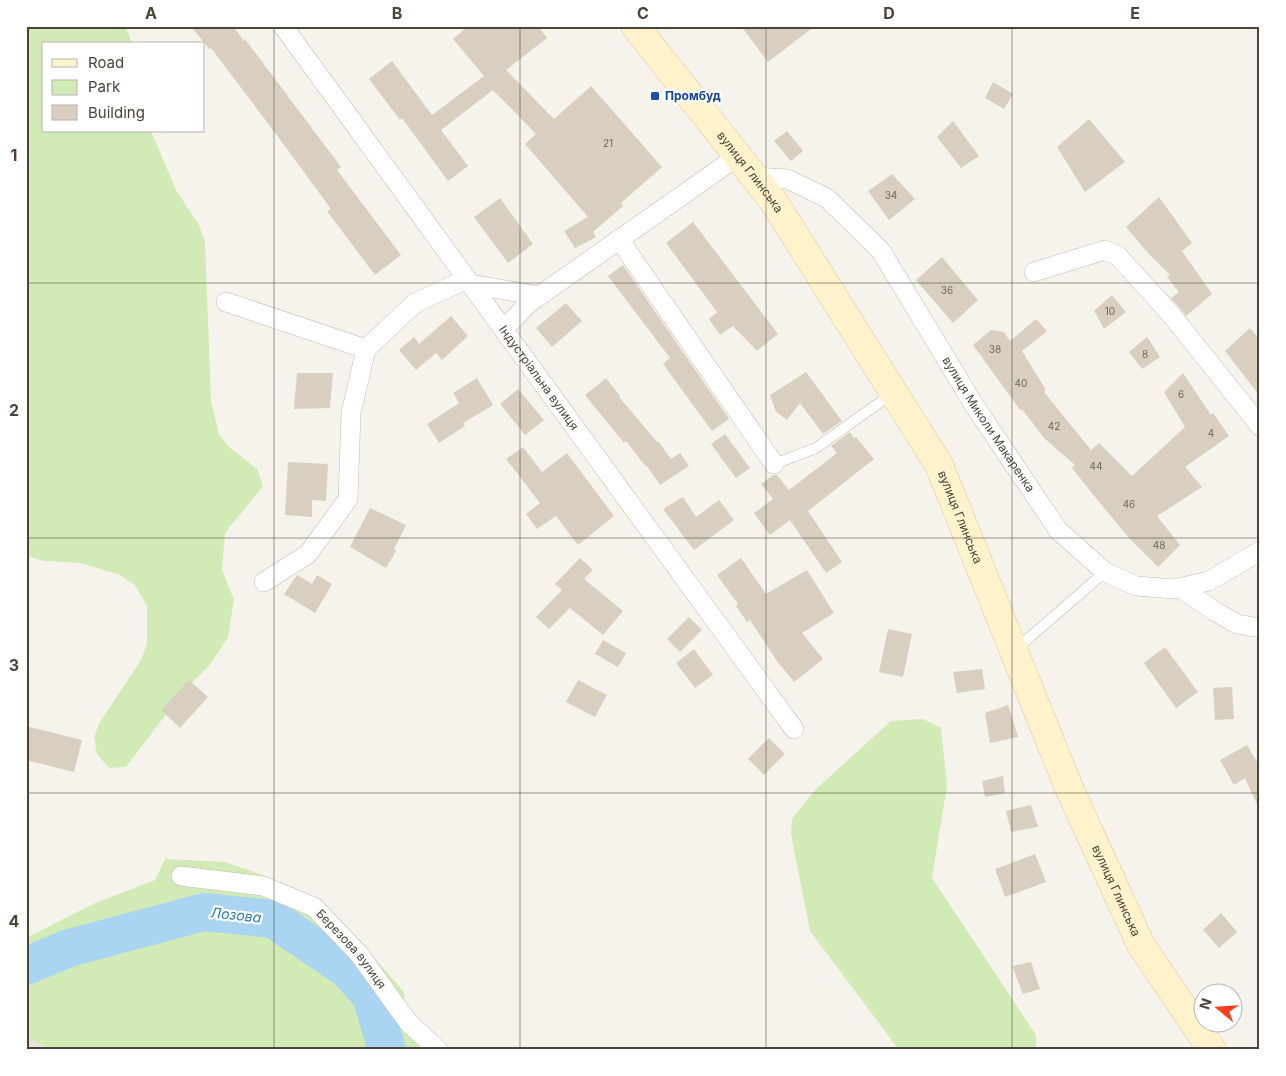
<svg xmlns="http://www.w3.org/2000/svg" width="1286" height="1076" viewBox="0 0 1286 1076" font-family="Inter,sans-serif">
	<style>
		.residential { fill: #eae5da }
		.green { fill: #d2eab5 }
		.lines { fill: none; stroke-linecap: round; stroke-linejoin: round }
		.river { stroke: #a9d4f2; stroke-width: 38 }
		.building { fill: #d8cfc1 }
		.lane-casing { stroke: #c2bbae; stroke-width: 11 }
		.street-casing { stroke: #c2bbae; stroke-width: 20 }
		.secondary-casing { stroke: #d6c79b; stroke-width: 29 }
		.lane { stroke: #fff; stroke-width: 10 }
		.street { stroke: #fff; stroke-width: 19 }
		.secondary { stroke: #fff3cd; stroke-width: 28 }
		.grid { fill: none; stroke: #4b4439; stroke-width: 1; stroke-opacity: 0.55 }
		.transit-dot { fill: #1a4fb4; stroke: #fff; stroke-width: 2 }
		.labels { text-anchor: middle; stroke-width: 4.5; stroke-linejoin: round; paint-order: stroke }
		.number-label { font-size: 10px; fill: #6e675b }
		.transit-label { font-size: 12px; font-weight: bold; fill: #164399; stroke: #fff; text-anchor: start }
		.street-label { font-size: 12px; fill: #4b4439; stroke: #fff }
		.water-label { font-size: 14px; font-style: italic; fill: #2e7ab2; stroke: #fff }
		.neatline { fill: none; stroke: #4b4439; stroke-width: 2 }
		.grid-label { font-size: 16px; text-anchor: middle; font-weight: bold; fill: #4b4439 }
	</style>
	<rect width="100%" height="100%" fill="#f6f3ec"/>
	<path class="residential" d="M26,1036L50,1050H26Z"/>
	<path class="green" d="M26,26H123L128,32L132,44H44V131H151L176,190L199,225L205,242L211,401L219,434L229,447L257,469L263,486L225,533L222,570L234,600L228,637L209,666L183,692L126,767L109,768L97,754L94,737L100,722L141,660L147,644V606L135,585L120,575L81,563L43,561L26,555Z
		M923,719L941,728L947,786L932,878L1036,1035V1050H899L810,931L791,834L792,819L816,789L891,721Z
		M165,859L225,862L265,876L315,900L334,914L356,937L404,992L406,1007L437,1042L449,1050H50L26,1036V938L93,904L155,880Z"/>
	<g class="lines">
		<path class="river" d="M26,966L69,948L204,912L273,919L347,969L371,996L387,1050"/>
	</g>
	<path class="building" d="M191,26H233L244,41L245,39L341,167L337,170L401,255L375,275L327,211L331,209L279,138L211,48L209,49Z
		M468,26H538L547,38L506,70L554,119L591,86L662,167L621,203L623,206L593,232L596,237L575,248L564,231L588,217L525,144L536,134L493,90L441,130L468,166L448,181L402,118L400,120L369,79L392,61L432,115L484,76L453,39Z
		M741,26H815L768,62Z
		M993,82L1013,94L1004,109L985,98Z
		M1089,119L1125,162L1085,192L1057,147Z
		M953,121L979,156L961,168L937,137Z
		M787,131L803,151L791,161L774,141Z
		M892,174L915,199L889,220L868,191Z
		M1159,197L1192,243L1182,251L1212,294L1186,316L1171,298L1179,292L1167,277L1170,275L1149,254L1126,227Z
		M500,198L533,244L508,263L474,217Z
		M693,222L778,334L757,351L733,326L720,335L709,319L717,312L666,243Z
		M942,257L978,300L953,323L916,280Z
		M623,265L729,419L712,431L663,364L670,358L608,276Z
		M1112,295L1126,312L1104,329L1094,311Z
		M566,303L582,321L552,347L536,328Z
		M451,316L468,336L442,360L436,353L416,370L399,350L414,337L419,344Z
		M1036,319L1047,331L1022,351L1046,390L1044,392L1091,450L1099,443L1132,476L1185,427L1164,392L1183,373L1211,415L1213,413L1229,436L1185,467L1202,487L1157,516L1180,545L1158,567L1130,539L1091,492L1072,468L1075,465L1044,438L1022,409L1021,411L973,345L991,330L1004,332L1010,341Z
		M1250,328L1260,340V396L1225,351Z
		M1147,337L1160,357L1142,369L1129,352Z
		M806,372L842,421L823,434L800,403L787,420L776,412L770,395Z
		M297,373H333L330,408L294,409Z
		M477,378L493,405L463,423L465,426L439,443L427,424L459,403L453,393Z
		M606,378L620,396L619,397L657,442L658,441L671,459L680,453L689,466L660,485L647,466L646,467L626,441L624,443L585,395Z
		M518,389L544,420L525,435L500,404Z
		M850,432L854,438L856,437L874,459L808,511L842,562L826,573L790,520L770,535L754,513L773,499L761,484L773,475H777L789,490L837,453L831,446Z
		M725,434L750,468L736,478L711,444Z
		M523,447L542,472L567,453L614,516L578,545L556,516L537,529L526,514L540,503L506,459Z
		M288,462L328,464L326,501L312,500V517L285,515Z
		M683,497L696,517L719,500L734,520L694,550L663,509Z
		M370,508L406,525L394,549L396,551L386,568L350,547Z
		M580,558L593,570L584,579L623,611L603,635L570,608L549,629L536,617L562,590L555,584Z
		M741,558L766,594L807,570L834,613L802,633L823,659L794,682L777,661L750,620L747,622L736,606L738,604L717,575Z
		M297,575L312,584L317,575L332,584L315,613L284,594Z
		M689,617L702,630L680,652L667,639Z
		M888,629L912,634L903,677L879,672Z
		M603,640L626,653L618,667L595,654Z
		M1165,647L1198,692L1176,708L1144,663Z
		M694,649L713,675L695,688L676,663Z
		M982,669L985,689L957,693L953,672Z
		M189,680L208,697L180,728L161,710Z
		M578,680L607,695L595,717L566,702Z
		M1232,687L1234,719L1215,720L1213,688Z
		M1008,705L1018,737L990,743L985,713Z
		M26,726L82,740L74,772L26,760Z
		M769,738L785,754L764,775L748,759Z
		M1247,745L1260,767V811L1245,778L1234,785L1220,760Z
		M1003,776L1005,793L985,797L982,781Z
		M1031,805L1038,827L1011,832L1006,811Z
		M1035,854L1046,882L1005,897L995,869Z
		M1221,913L1237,932L1219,948L1203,930Z
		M1031,962L1040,989L1023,994L1012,966Z"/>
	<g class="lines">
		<g class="lane-casing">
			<path id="lane" d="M774,464L816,448L893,393
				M1015,650L1105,572"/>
		</g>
		<g class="street-casing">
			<g id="street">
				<path id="s1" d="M283,26L794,729"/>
				<path id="s2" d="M755,177L787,179L827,198L881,251L974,405L1058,530L1105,572L1136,586L1174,589L1209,581L1260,551"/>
				<path d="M619,239L774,464"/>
				<path d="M1034,272L1105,250L1118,256L1169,312L1260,426"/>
				<path d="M471,284L539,296"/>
				<path d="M226,302L366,349"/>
				<path d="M504,329L529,303L738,156"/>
				<path d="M264,582L308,554L348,499L351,413L366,349L415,303L467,279"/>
				<path d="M1180,588L1216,612L1237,624L1260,628"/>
				<path id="s3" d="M181,876L263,886L314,907L359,954L408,1022L438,1050"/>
			</g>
		</g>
		<g class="secondary-casing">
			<g id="secondary">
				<path id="s4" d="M635,26L774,202L939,465L1069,788L1141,945L1212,1050"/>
			</g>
		</g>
		<use href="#lane" class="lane"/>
		<use href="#street" class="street"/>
		<use href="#secondary" class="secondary"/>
	</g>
	<path class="grid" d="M274,26V1050M520,26V1050M766,26V1050M1012,26V1050M26,283H1260M26,538H1260M26,793H1260"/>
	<rect class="transit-dot" x="650" y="91" width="10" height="10" rx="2.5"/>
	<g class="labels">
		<g class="number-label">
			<text x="608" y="147">21</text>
			<text x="891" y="199">34</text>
			<text x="947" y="294">36</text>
			<text x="1110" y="315">10</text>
			<text x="995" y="353">38</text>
			<text x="1145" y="358">8</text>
			<text x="1021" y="387">40</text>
			<text x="1181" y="398">6</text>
			<text x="1054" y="430">42</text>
			<text x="1211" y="437">4</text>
			<text x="1096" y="470">44</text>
			<text x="1129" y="508">46</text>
			<text x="1159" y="549">48</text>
		</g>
		<g class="transit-label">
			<text x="665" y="100">Промбуд</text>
		</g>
		<g class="street-label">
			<text dy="4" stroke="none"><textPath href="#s4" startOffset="186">вулиця Глинська</textPath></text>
			<text dy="4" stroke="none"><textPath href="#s1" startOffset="435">Індустріальна вулиця</textPath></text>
			<text dy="4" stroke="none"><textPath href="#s2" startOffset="356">вулиця Миколи Макаренка</textPath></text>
			<text dy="4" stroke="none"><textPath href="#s4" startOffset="591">вулиця Глинська</textPath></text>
			<text dy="4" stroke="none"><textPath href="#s4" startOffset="996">вулиця Глинська</textPath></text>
			<text dy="4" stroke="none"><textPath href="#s3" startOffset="194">Березова вулиця</textPath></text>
		</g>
		<g class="water-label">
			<text transform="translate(236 915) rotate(6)" y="5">Лозова</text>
		</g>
	</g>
	<rect width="1286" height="1076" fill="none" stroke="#ffffff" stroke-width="55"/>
	<rect x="42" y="42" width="162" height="90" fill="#ffffff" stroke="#b7b4b0"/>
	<rect x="52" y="59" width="25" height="8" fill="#fff3cd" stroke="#b7b4b0"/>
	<text x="88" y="68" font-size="15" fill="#4b4439">Road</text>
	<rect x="52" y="80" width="25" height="15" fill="#d2eab5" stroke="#b7b4b0"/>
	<text x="88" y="92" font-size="15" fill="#4b4439">Park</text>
	<rect x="52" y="105" width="25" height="15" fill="#d8cfc1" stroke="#b7b4b0"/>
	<text x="88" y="118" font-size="15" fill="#4b4439">Building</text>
	<g transform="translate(1218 1008) rotate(288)"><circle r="24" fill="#ffffff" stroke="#b7b4b0"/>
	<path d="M0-4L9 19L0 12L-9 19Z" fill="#fc3f1d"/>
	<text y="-8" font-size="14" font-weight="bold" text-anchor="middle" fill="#4b4439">N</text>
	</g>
	<rect x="28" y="28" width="1230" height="1020" class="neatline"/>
	<g class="grid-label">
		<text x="151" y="19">A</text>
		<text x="397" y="19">B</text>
		<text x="643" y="19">C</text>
		<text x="889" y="19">D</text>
		<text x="1135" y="19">E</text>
		<text x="14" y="161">1</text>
		<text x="14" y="416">2</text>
		<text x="14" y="671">3</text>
		<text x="14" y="927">4</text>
	</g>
</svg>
